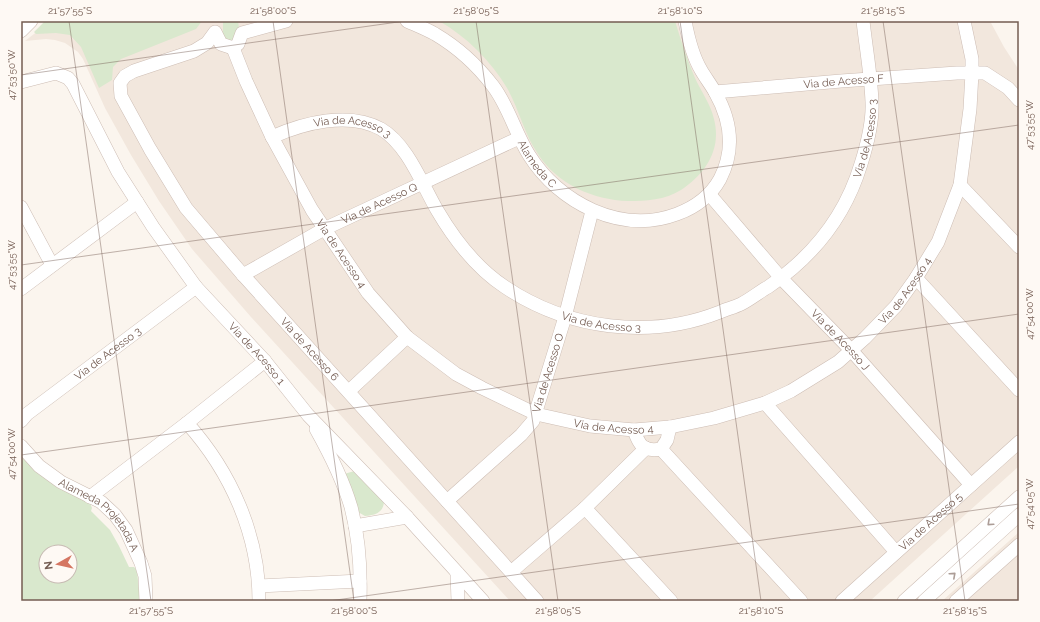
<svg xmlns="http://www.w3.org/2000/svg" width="1040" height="622" viewBox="0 0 1040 622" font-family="Raleway,sans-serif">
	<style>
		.residential { fill: #f2e7dd }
		.green { fill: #d9e8cd; fill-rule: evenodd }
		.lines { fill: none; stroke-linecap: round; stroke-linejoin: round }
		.minor-casing { stroke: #cdbdb4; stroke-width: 14 }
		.minor { stroke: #fff; stroke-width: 13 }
		.oneway { stroke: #ac9d97 }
		.ticks { fill: none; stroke: #745c52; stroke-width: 1; stroke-opacity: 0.45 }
		.labels { text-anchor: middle; stroke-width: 3; stroke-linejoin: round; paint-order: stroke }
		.street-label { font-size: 11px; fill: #745c52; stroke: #fef9f4 }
		.neatline { fill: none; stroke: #745c52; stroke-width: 1.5 }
		.ticks-label { font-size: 10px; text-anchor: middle; fill: #745c52 }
	</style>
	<rect width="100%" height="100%" fill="#fbf5ee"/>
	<path class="residential" d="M55,21H990L1004,47L1019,70V466L870,601H510L251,317L192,249L159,201L131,155L105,108L83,59L78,52L65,43L55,40L46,39L25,41L39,30Z
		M1019,532V601H942Z"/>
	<path class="green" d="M45,21H202L196,29L121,59L113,67L112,80L99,88L81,47L70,35L56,33L36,34L34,32Z
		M223,21H238L239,28L238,42L222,39L223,30Z
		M439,21H675C681,40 687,60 695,78C701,91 711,105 714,119C722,150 705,174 681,190C665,200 646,201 628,201C593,200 557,184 538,154C524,134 519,109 507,88C491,61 467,37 439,21Z
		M21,452L90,503L92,508L91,511L110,530L119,546L129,567H134L137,570L140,601H21ZM46,552H70V576H46Z
		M358,470L384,502C383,513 375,515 365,516L358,512L344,474Z"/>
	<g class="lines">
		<g class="minor-casing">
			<g id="minor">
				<path id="s1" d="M286,21L242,33L238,44L233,48L221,44L215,32L207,43L194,51L134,71L125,76L120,83L121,96L150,149L186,208L243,275L537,601"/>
				<path id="s2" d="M407,21C416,25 426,29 435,34C457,47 477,65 493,86C509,107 515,133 529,155C559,203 621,235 677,214C696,207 710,197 720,179C735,150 731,120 715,92C711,85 705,77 701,70C692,55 688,37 685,21"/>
				<path d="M21,31L31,21"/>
				<path id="s3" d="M233,48L246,81L272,137L312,210L368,293L407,337L456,374L482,388L536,414L590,426L634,430L670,427L714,418L765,403L791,391L838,362L865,338L896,306L916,278L938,242L960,185L970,109L972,73V59L964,21"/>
				<path id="s4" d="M21,82L56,73L68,78L73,84L118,172L153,227L196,287L265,361L308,415L407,517L483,601"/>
				<path id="s5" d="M715,92L841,81L957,73H985L1008,88L1019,100"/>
				<path id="s6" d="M272,137C303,123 349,111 381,129C407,144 422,184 437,210C454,239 476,268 505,287C568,329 649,340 720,312C727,309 735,307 741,304C751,299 759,292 768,287C814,256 845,217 861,164C867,145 873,122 872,102C871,75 866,48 863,21"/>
				<path d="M960,185L1019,247"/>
				<path id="s7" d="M710,195L781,278L851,350L971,485"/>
				<path d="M21,207L52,265"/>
				<path id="s8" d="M243,275L324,229L519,138"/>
				<path d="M916,278L1019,390"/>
				<path d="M21,289L137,202"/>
				<path d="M349,391L407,337"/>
				<path d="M765,403L896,552"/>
				<path id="s9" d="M21,421L27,414L196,287"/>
				<path d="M187,423C231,472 259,535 259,601"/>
				<path d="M316,429C330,454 343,480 351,507C359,537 361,570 360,601"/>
				<path d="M634,430C639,445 643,452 661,449L667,440L670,427"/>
				<path id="s10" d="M21,446L39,466L61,482L101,502L115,515L126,530L141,563L145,576L146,601"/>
				<path d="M661,449L801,601"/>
				<path d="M90,497L187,423L265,361"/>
				<path id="s11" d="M447,501L521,435L533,421L565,317L592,211"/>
				<path d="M585,508L671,601"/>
				<path d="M355,526L407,517"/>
				<path d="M511,572L585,508L646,448"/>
				<path d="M457,573L458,601"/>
				<path d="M259,586L360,581"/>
				<path id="s12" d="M842,601L1019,442"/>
				<path d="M904,601L1019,497"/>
				<path d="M924,601L1019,515"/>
				<path d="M956,601L1019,545"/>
			</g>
		</g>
		<use href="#minor" class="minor"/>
	</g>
	<defs><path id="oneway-chevron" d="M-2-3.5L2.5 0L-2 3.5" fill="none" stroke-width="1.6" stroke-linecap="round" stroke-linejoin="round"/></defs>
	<g class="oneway">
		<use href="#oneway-chevron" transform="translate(990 523) rotate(138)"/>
		<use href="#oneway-chevron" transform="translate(953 575) rotate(-42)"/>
	</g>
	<path class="ticks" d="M69,21L151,601M273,21L354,601M476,21L558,601M680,21L761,601M883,21L965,601M21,75L405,21M21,265L1019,125M21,455L1019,314M329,601L1019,504"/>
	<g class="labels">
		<g class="street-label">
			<text dy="4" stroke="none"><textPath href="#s5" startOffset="129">Via de Acesso F</textPath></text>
			<text dy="4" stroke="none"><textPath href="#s6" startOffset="84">Via de Acesso 3</textPath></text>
			<text dy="4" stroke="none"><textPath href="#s6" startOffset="779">Via de Acesso 3</textPath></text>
			<text dy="4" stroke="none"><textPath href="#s2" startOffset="199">Alameda C</textPath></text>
			<text dy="4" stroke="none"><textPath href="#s8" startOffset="154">Via de Acesso Q</textPath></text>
			<text dy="4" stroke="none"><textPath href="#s3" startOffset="233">Via de Acesso 4</textPath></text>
			<text dy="4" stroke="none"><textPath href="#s3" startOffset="906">Via de Acesso 4</textPath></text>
			<text dy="4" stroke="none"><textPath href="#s6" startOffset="420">Via de Acesso 3</textPath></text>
			<text dy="4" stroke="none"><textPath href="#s7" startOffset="195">Via de Acesso J</textPath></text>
			<text dy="4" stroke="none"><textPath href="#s1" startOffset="531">Via de Acesso 6</textPath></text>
			<text dy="4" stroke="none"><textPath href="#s9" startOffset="110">Via de Acesso 3</textPath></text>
			<text dy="4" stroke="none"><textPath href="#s4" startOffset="385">Via de Acesso 1</textPath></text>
			<text dy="4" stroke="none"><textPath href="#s11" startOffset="168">Via de Acesso O</textPath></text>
			<text dy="4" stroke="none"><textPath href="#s3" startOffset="569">Via de Acesso 4</textPath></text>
			<text dy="4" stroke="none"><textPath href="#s10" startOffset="106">Alameda Projetada A</textPath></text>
			<text dy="4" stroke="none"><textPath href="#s12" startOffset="119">Via de Acesso 5</textPath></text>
		</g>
	</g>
	<rect width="1040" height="622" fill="none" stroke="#fef9f4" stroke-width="44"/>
	<g transform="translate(58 564) rotate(262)"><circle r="19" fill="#fef9f4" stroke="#c7bab3"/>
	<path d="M0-3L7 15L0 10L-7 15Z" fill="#d57662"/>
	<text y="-6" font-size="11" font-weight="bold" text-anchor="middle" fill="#745c52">N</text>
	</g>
	<rect x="22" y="22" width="996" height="578" class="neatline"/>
	<g class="ticks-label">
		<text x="70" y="14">21°57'55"S</text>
		<text x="273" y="14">21°58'00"S</text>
		<text x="476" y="14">21°58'05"S</text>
		<text x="680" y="14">21°58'10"S</text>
		<text x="883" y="14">21°58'15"S</text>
		<text transform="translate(11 75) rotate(-90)" y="4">47°53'50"W</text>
		<text transform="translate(1029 125) rotate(-90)" y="4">47°53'55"W</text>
		<text transform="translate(11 265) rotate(-90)" y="4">47°53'55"W</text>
		<text transform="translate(1029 314) rotate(-90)" y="4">47°54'00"W</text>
		<text transform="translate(11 454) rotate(-90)" y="4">47°54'00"W</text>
		<text transform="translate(1029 504) rotate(-90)" y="4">47°54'05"W</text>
		<text x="151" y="614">21°57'55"S</text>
		<text x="354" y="614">21°58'00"S</text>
		<text x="558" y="614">21°58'05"S</text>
		<text x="761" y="614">21°58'10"S</text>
		<text x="965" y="614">21°58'15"S</text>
	</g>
</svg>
